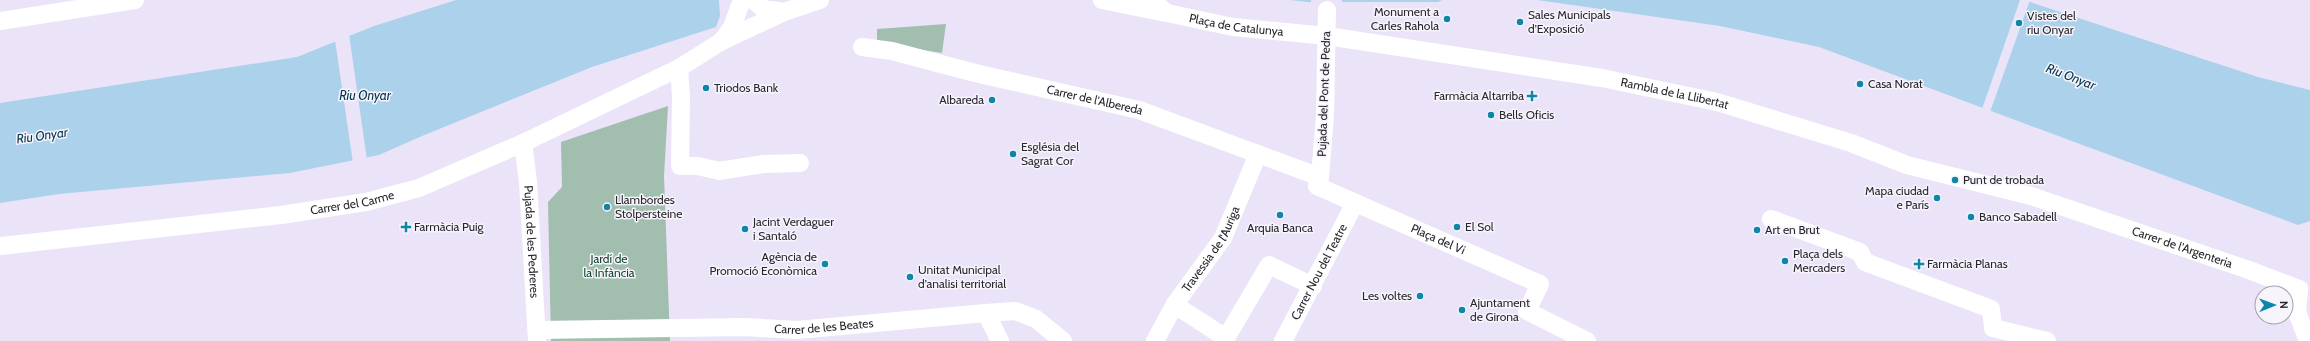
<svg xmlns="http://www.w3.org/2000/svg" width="2310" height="341" viewBox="0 0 2310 341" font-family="Cabin,sans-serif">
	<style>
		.green { fill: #a1beaf }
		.water { fill: #acd1ea }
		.pier { fill: #ebe4f9 }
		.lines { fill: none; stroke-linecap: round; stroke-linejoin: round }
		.minor { stroke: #fff; stroke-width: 18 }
		.poi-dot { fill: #0d86aa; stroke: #f7f4fc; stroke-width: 1.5 }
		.labels { text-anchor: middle; stroke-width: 3; stroke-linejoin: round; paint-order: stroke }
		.poi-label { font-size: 12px; fill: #29262e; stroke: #f7f4fc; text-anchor: start }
		.street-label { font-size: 12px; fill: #29262e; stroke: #f7f4fc }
		.park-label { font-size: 12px; fill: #0f442f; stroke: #f7f4fc }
		.water-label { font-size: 13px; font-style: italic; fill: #03354e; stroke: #f7f4fc }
	</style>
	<rect width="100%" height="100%" fill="#ebe4f9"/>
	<path class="green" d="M946,24L942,53L877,43V29Z
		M668,106L664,176L670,341H551L548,202L562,187L561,142Z"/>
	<path class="water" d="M456,0H719L720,16L716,27L592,67L422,136L379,155L290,173L59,194L0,203V103L297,57L374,26Z
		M1290,0H1442L1438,2H1307Z
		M1537,0H2024L2258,77L2310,90V221L2298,225L1819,47L1720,26Z"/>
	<path class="pier" d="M1311,0H1342V4H1312Z
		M2020,0H2030L1990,112L1982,109Z
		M349,34L367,160L353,163L335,40Z"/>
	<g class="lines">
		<g class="minor">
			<path d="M753,0L764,9L784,12"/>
			<path d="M1102,0L1166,13"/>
			<path id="s1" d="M1151,0L1167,13L1233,27L1327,36L1602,78L1717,102L1851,143L1907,165L2031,196L2249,270L2299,289L2297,312L2308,341"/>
			<path id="s2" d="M1327,10L1325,116L1320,177L1317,186L1540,284L1527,311L1587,341"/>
			<path d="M0,21L135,0"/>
			<path d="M722,41L732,27L742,0"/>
			<path id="s3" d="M862,47L892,51L975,73L1139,110L1320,177"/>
			<path d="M679,68L681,96L680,166H698L719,171L764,164L800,163"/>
			<path id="s4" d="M523,143L528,182L537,341"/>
			<path d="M1771,219L1860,252L1865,262L1991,309L1993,328L2047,341"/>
			<path id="s5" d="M0,246L281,215L366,202L419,188L523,143L679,68L722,41L784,12L820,0"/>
			<path d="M1175,305L1226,338L1269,265L1313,286"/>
			<path d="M986,313L1015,311L1036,319L1063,341"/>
			<path id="s6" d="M679,328L744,327L797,330L986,313L1000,341"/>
			<path d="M537,330L674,328"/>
			<path id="s7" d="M1155,341L1175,304L1223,238L1258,154"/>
			<path id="s8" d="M1283,341L1355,203"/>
		</g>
	</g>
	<g class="poi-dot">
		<circle cx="1447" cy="19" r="4"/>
		<circle cx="1520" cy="22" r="4"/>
		<circle cx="2019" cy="23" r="4"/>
		<circle cx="1860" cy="84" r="4"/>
		<circle cx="706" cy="88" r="4"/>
		<path d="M1530 90h4v4h4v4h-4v4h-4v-4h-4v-4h4z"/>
		<circle cx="992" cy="100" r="4"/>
		<circle cx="1491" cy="115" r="4"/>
		<circle cx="1013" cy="154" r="4"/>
		<circle cx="1955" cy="180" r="4"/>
		<circle cx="1937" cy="198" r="4"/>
		<circle cx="607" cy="207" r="4"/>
		<circle cx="1280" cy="215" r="4"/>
		<circle cx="1971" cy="217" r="4"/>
		<path d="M404 221h4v4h4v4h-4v4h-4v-4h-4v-4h4z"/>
		<circle cx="1457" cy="227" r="4"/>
		<circle cx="745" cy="229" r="4"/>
		<circle cx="1757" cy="230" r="4"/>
		<circle cx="1785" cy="261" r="4"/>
		<circle cx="825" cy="264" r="4"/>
		<path d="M1917 258h4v4h4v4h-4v4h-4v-4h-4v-4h4z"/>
		<circle cx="910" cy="277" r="4"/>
		<circle cx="1420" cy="296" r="4"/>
		<circle cx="1462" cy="310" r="4"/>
	</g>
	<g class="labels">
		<g class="poi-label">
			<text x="1439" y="16" text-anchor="end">Monument a<tspan x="1439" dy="14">Carles Rahola</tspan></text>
			<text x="1528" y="19">Sales Municipals<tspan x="1528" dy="14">d'Exposició</tspan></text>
			<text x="2027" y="20">Vistes del<tspan x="2027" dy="14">riu Onyar</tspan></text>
			<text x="1868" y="88">Casa Norat</text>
			<text x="714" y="92">Triodos Bank</text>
			<text x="1524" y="100" text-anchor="end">Farmàcia Altarriba</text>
			<text x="984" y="104" text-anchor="end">Albareda</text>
			<text x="1499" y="119">Bells Oficis</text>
			<text x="1021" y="151">Església del<tspan x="1021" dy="14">Sagrat Cor</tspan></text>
			<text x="1963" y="184">Punt de trobada</text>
			<text x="1929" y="195" text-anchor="end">Mapa ciudad<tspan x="1929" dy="14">e París</tspan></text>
			<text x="615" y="204">Llambordes<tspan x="615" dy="14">Stolpersteine</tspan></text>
			<text x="1979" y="221">Banco Sabadell</text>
			<text x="753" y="226">Jacint Verdaguer<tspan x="753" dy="14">i Santaló</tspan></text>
			<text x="414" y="231">Farmàcia Puig</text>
			<text x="1465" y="231">El Sol</text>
			<text x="1280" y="232" text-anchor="middle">Arquia Banca</text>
			<text x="1765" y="234">Art en Brut</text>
			<text x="1793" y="258">Plaça dels<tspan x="1793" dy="14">Mercaders</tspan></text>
			<text x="817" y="261" text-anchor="end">Agència de<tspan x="817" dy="14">Promoció Econòmica</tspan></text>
			<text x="1927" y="268">Farmàcia Planas</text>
			<text x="918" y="274">Unitat Municipal<tspan x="918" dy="14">d'analisi territorial</tspan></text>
			<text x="1412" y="300" text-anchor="end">Les voltes</text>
			<text x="1470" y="307">Ajuntament<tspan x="1470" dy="14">de Girona</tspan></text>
		</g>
		<g class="street-label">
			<text dy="4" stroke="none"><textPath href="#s1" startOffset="91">Plaça de Catalunya</textPath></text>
			<text transform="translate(1324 94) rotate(-88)" y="4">Pujada del Pont de Pedra</text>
			<text dy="4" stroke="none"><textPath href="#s1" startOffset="535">Rambla de la Llibertat</textPath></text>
			<text dy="4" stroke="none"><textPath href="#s3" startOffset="239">Carrer de l'Albereda</textPath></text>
			<text dy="4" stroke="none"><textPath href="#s5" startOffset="355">Carrer del Carme</textPath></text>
			<text dy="4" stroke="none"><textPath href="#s2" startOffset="309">Plaça del Vi</textPath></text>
			<text dy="4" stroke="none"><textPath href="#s4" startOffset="99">Pujada de les Pedreres</textPath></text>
			<text dy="4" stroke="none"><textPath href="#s1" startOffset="1066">Carrer de l'Argenteria</textPath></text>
			<text dy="4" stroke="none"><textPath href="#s7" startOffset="108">Travessia de l'Auriga</textPath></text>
			<text dy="4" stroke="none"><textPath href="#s8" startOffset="78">Carrer Nou del Teatre</textPath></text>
			<text dy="4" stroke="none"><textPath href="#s6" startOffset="145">Carrer de les Beates</textPath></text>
		</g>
		<g class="park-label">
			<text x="609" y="263">Jardí de<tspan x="609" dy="14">la Infància</tspan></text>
		</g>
		<g class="water-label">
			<text transform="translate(2071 76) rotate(21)" y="5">Riu Onyar</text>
			<text x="365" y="100">Riu Onyar</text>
			<text transform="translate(42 135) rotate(-8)" y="5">Riu Onyar</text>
		</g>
	</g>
	<g transform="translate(2274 305) rotate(89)"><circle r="19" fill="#f7f4fc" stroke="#a5a2aa"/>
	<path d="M0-3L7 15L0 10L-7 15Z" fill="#0d86aa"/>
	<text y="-6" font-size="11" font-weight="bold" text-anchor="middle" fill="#29262e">N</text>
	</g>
</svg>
